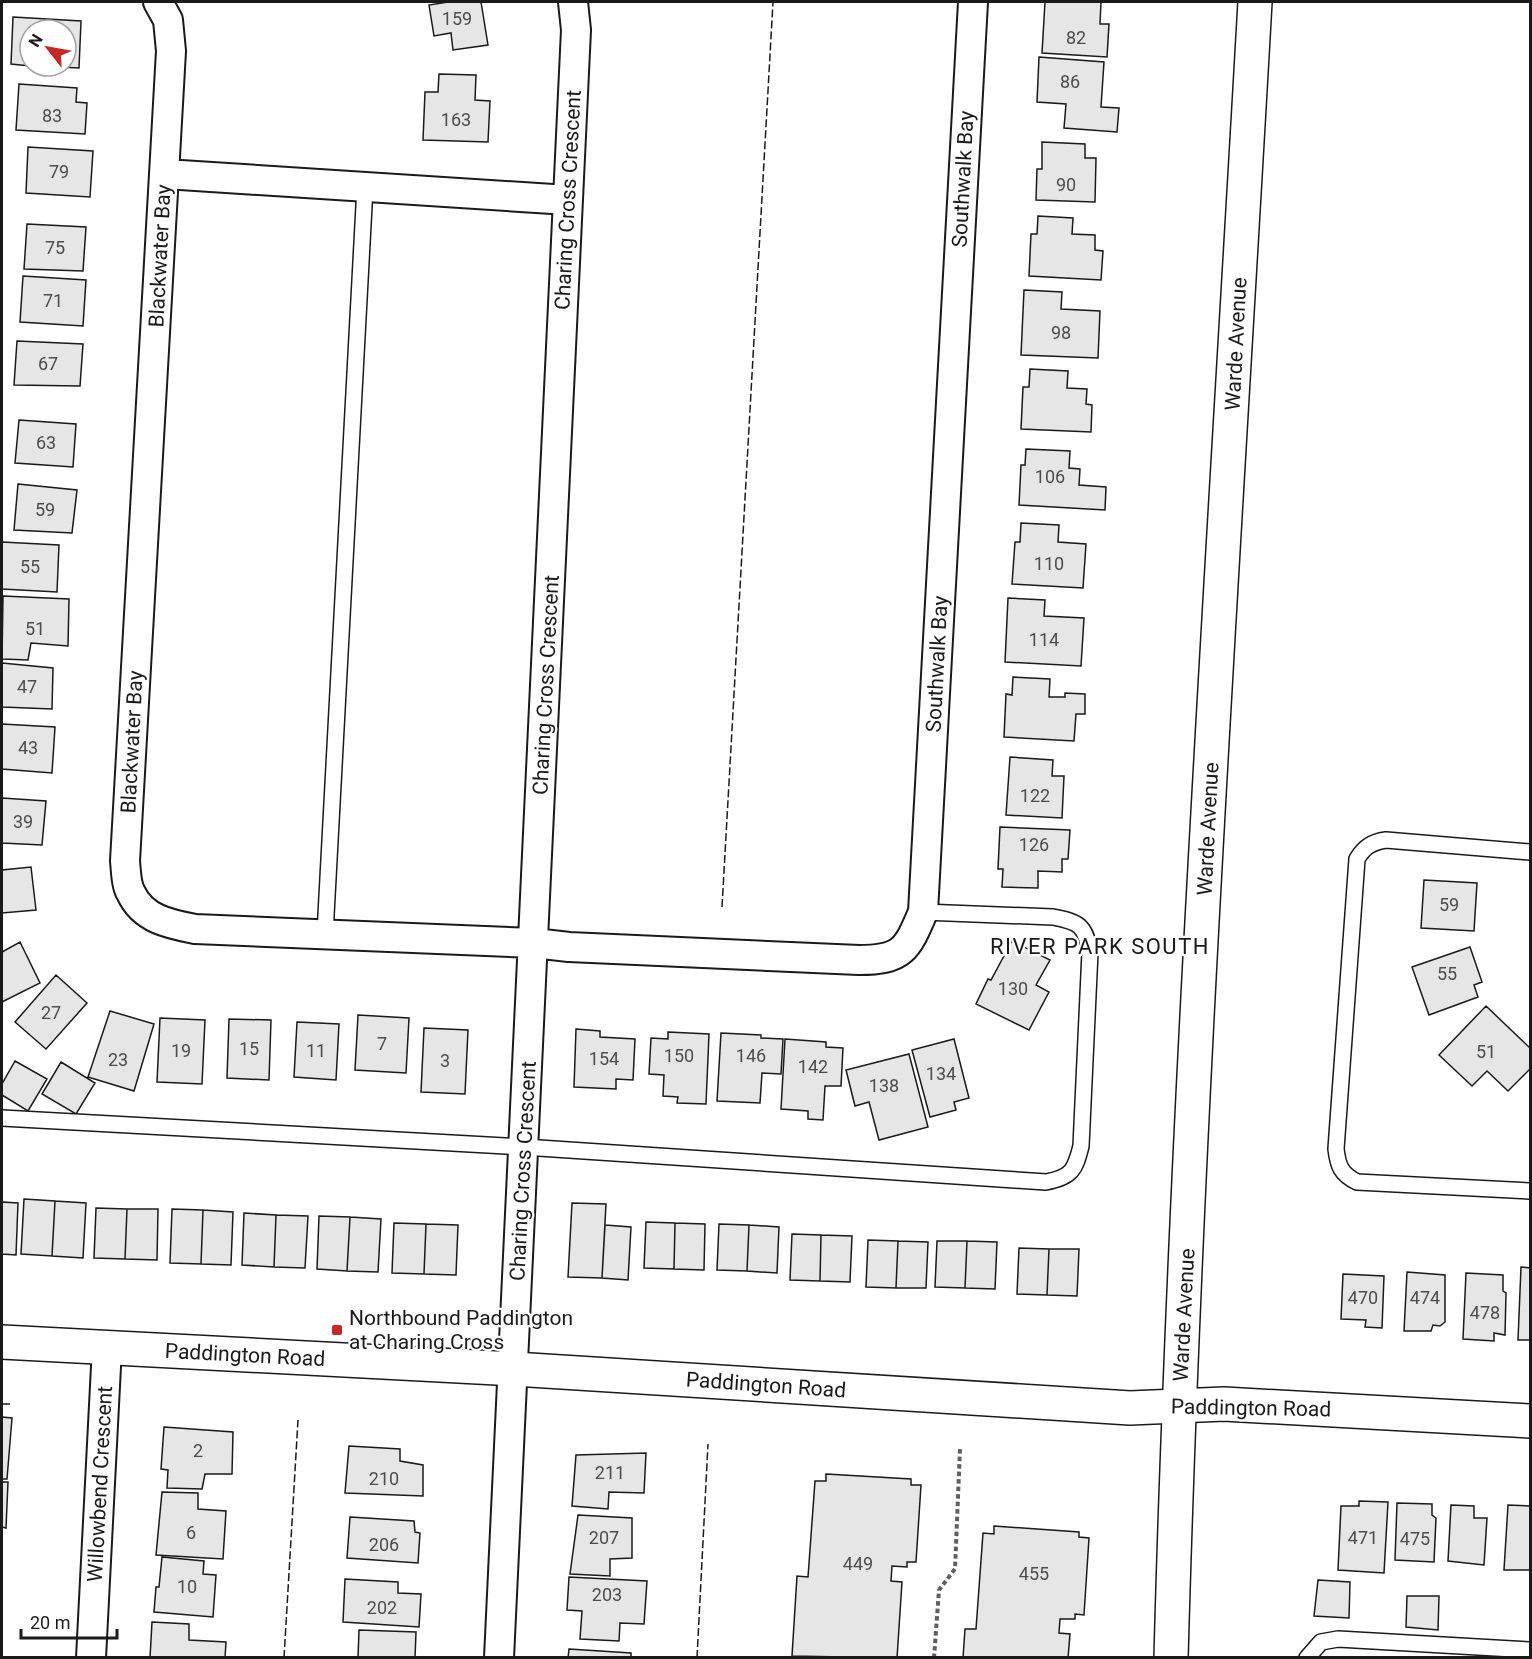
<svg xmlns="http://www.w3.org/2000/svg" width="1532" height="1659" viewBox="0 0 1532 1659" font-family="Roboto,sans-serif">
	<style>
		.building { fill: #e6e6e6; stroke: #1a1a1a; stroke-width: 1.5 }
		.lines { fill: none; stroke-linecap: round; stroke-linejoin: round }
		.service-casing { stroke: #1a1a1a; stroke-width: 18 }
		.minor-casing { stroke: #1a1a1a; stroke-width: 32 }
		.tertiary-casing { stroke: #1a1a1a; stroke-width: 36 }
		.secondary-casing { stroke: #1a1a1a; stroke-width: 36 }
		.path { stroke: #5f5f5f; stroke-width: 4; stroke-dasharray: 4.5 3; stroke-linecap: butt }
		.service { stroke: #fff; stroke-width: 15 }
		.minor { stroke: #fff; stroke-width: 28 }
		.tertiary { stroke: #fff; stroke-width: 33 }
		.secondary { stroke: #fff; stroke-width: 33 }
		.fence { stroke: #1a1a1a; stroke-width: 1.5; stroke-dasharray: 8 3; stroke-linecap: butt }
		.poi-dot { fill: #c62828; stroke: #fff; stroke-width: 2 }
		.labels { text-anchor: middle; stroke-width: 4.5; stroke-linejoin: round; paint-order: stroke }
		.number-label { font-size: 18px; fill: #4d4d4d }
		.street-label { font-size: 21px; fill: #1a1a1a; stroke: #fff }
		.poi-label { font-size: 21px; fill: #1a1a1a; stroke: #fff; text-anchor: start }
		.neighbourhood-label { font-size: 22px; letter-spacing: 1.5px; fill: #1a1a1a; stroke: #fff }
	</style>
	<rect width="100%" height="100%" fill="#fff"/>
	<path class="building" d="M448,2H481L488,45L453,50L451,33L434,36L429,5Z
		M1045,2H1101L1100,24H1109L1107,57L1042,53Z
		M13,17L81,21L79,68L38,66H66V30H30V66L11,64Z
		M1039,57L1104,62L1101,107L1119,108L1117,132L1064,128L1066,104L1037,102Z
		M439,74L476,75L475,100L490,101L488,142L423,140L425,92H438Z
		M19,84L77,88L76,102L87,103L85,134L16,130Z
		M1042,142L1085,144V158H1096L1095,202L1036,200L1037,169H1042Z
		M28,147L93,151L90,197L26,193Z
		M1038,216L1073,218L1072,234L1095,235V250L1103,251L1101,280L1029,276L1031,234H1037Z
		M27,224L86,227L83,271L24,269Z
		M23,276L86,280L83,326L20,322Z
		M1024,290L1062,292L1061,309L1100,311L1098,358L1021,355Z
		M17,341L83,344L80,386L14,385Z
		M1030,369L1068,371L1067,388L1087,389L1086,404L1092,405L1091,432L1021,429L1023,387H1029Z
		M19,420L76,424L73,467L15,463Z
		M1026,449L1070,451L1069,468L1080,469L1079,485L1106,487L1105,510L1019,505L1021,465H1025Z
		M18,484L77,490L72,533L14,530Z
		M1021,523L1059,525L1058,542L1086,544L1083,588L1012,584L1015,542H1020Z
		M2,542L59,545L57,592L2,589Z
		M3,596L69,599L68,646L31,643L28,660L2,659Z
		M1008,598L1045,600L1044,616L1084,618L1081,666L1005,662Z
		M2,663L53,668L52,709L2,707Z
		M1013,677L1050,679L1049,697H1065V693L1085,694V714H1076L1074,741L1004,737L1006,694L1012,695Z
		M2,724L55,727L52,773L2,769Z
		M1010,757L1053,760L1052,776H1064L1062,818L1006,815Z
		M2,798L46,801L42,845L2,843Z
		M1000,827L1070,830L1068,859H1062V872L1038,871V888L1002,887L1003,869H998Z
		M31,867L36,910L2,913V870Z
		M1424,880L1477,883L1474,931L1421,928Z
		M1012,941L1050,960L1036,985L1049,992L1029,1030L976,1004L988,979L991,980Z
		M20,942L40,983L2,1002V952Z
		M1470,947L1482,982L1474,985L1478,997L1429,1015L1412,967Z
		M56,975L87,1003L46,1049L15,1022Z
		M1486,1006L1530,1048V1069L1508,1091L1487,1071L1472,1086L1439,1055Z
		M110,1011L154,1024L134,1091L88,1077Z
		M358,1015L409,1018L406,1073L355,1070Z
		M160,1018L205,1020L202,1084L157,1082Z
		M229,1019L271,1020L269,1080L227,1078Z
		M297,1022L339,1024L336,1080L294,1077Z
		M424,1028L468,1030L465,1094L421,1092Z
		M576,1029L600,1031V1037L635,1039L633,1080L616,1079V1089L574,1087Z
		M668,1032L709,1034L706,1104L677,1103L678,1097L663,1096L664,1075L649,1074L651,1038L668,1039Z
		M721,1033L761,1035V1038L783,1039L781,1074L762,1073L760,1103L717,1101Z
		M785,1039L826,1042V1047L843,1048L841,1086H825L823,1120L808,1119V1111L781,1109Z
		M954,1039L969,1098L954,1102L956,1110L930,1117L912,1050Z
		M909,1054L928,1127L879,1140L869,1102L855,1106L846,1070Z
		M15,1061L47,1079L28,1111L2,1095V1084Z
		M61,1062L95,1083L76,1114L42,1094Z
		M24,1199L55,1201L52,1256L21,1254Z
		M55,1201L86,1203L83,1258L52,1256Z
		M2,1202L18,1203L16,1255L2,1254Z
		M572,1203L606,1204L602,1278L568,1277Z
		M96,1208L127,1209L125,1259L94,1258Z
		M127,1209H158L157,1260L125,1259Z
		M172,1209L203,1210L201,1264L170,1263Z
		M203,1210L233,1212L231,1265L201,1264Z
		M244,1213L276,1215L274,1267L242,1265Z
		M276,1215L308,1216L305,1268L274,1267Z
		M319,1216L350,1217L347,1271L317,1269Z
		M350,1217L381,1219L378,1272L347,1271Z
		M646,1222L675,1223L674,1269L644,1268Z
		M394,1223L426,1224L424,1274L392,1273Z
		M675,1223L705,1224L704,1270L674,1269Z
		M426,1224L458,1225L456,1275L424,1274Z
		M719,1224L749,1225L747,1271L717,1270Z
		M605,1225L631,1227L628,1280L602,1278Z
		M749,1225L779,1227L777,1273L747,1271Z
		M792,1234L821,1235L820,1281L790,1280Z
		M821,1235L852,1236L850,1282L820,1281Z
		M868,1240L898,1241L896,1288L866,1287Z
		M898,1241L928,1242L926,1288H896Z
		M937,1241H967L965,1288L935,1287Z
		M967,1241L997,1242L995,1289L965,1288Z
		M1019,1248L1049,1249L1047,1295L1017,1294Z
		M1049,1249H1079L1077,1296L1047,1295Z
		M1521,1267L1530,1268V1340H1518Z
		M1407,1272L1445,1275V1322L1440,1326L1433,1325L1431,1331H1404Z
		M1466,1273L1503,1275V1291L1506,1293L1505,1335L1494,1333V1341L1463,1339Z
		M1343,1274L1384,1276L1382,1328L1365,1327L1366,1320L1341,1319Z
		M2,1417L12,1418L7,1479H2Z
		M164,1427L233,1432L232,1474H205L202,1489L167,1488L168,1470L161,1469Z
		M349,1446L400,1449V1461L423,1465V1496L345,1493Z
		M646,1453L644,1493L609,1492L608,1509L572,1506L576,1455Z
		M826,1474L911,1479V1485H921L916,1562H907V1567L892,1566L891,1581L902,1582L897,1658L792,1656L797,1576L808,1577L815,1481H826Z
		M2,1482H8L6,1528L2,1527Z
		M162,1492L198,1493V1509L226,1511L223,1559L156,1555Z
		M1359,1501L1388,1502L1384,1573L1338,1570L1341,1506H1359Z
		M1397,1503L1432,1504V1515L1436,1518L1434,1562L1395,1560Z
		M1451,1505L1474,1506V1518H1487L1484,1565L1448,1561Z
		M1508,1505L1530,1506V1570H1504Z
		M578,1515L632,1518V1558L610,1559V1576L570,1574Z
		M350,1517L414,1521L415,1532L420,1533L418,1563L347,1558Z
		M994,1526L1079,1532V1537L1089,1538L1084,1615L1075,1614V1619H1060L1059,1633L1070,1634L1068,1658H963L965,1629H976L983,1533L994,1534Z
		M162,1557L204,1561L203,1574L216,1575L213,1617L154,1612L156,1587H159Z
		M569,1577L647,1581L644,1624L620,1623L619,1641L580,1639L582,1611L567,1610Z
		M345,1579L398,1582V1593L421,1594L419,1627L343,1622Z
		M1318,1580L1350,1582L1349,1618L1314,1616Z
		M1407,1596H1439L1438,1630L1406,1627Z
		M152,1622L189,1624V1640L226,1642L225,1658H150Z
		M359,1630L416,1632L415,1658H358Z
		M569,1649L631,1653V1658H568Z"/>
	<g class="lines">
		<g class="service-casing">
			<path id="service" d="M1530,852L1386,840C1372,842 1364,847 1357,859L1336,1149C1338,1166 1341,1174 1357,1182L1530,1191
				M325,934L365,187
				M2,1118L524,1147L1046,1182C1072,1177 1075,1170 1081,1146L1090,952C1085,925 1079,922 1053,917L923,912
				M1307,1658L1321,1642L1338,1639L1530,1650"/>
		</g>
		<g class="minor-casing">
			<path id="minor" d="M158,2L168,20L171,51L125,861C126,870 126,885 131,893C143,919 169,924 195,929L534,943L569,947L859,960C902,960 907,950 923,912L973,2
				M165,174L568,200
				M91,1658L107,1347
				M499,1658L576,30L573,2"/>
		</g>
		<g class="tertiary-casing">
			<path id="tertiary" d="M2,1342L514,1369L1130,1408L1224,1404L1530,1421"/>
		</g>
		<g class="secondary-casing">
			<path id="secondary" d="M1171,1658C1186,1105 1224,553 1255,2"/>
		</g>
		<path class="path" d="M934,1658L939,1590L955,1569L960,1449"/>
		<use href="#service" class="service"/>
		<use href="#minor" class="minor"/>
		<use href="#tertiary" class="tertiary"/>
		<use href="#secondary" class="secondary"/>
		<path class="fence" d="M722,907L773,2
			M2,1404H13
			M284,1658L298,1420
			M697,1658L708,1444"/>
	</g>
	<rect class="poi-dot" x="331" y="1324" width="12" height="12" rx="3"/>
	<g class="labels">
		<g class="number-label">
			<text x="457" y="25">159</text>
			<text x="1076" y="44">82</text>
			<text x="1070" y="88">86</text>
			<text x="52" y="122">83</text>
			<text x="456" y="126">163</text>
			<text x="59" y="178">79</text>
			<text x="1066" y="191">90</text>
			<text x="55" y="254">75</text>
			<text x="53" y="307">71</text>
			<text x="1061" y="339">98</text>
			<text x="48" y="370">67</text>
			<text x="46" y="449">63</text>
			<text x="1050" y="483">106</text>
			<text x="45" y="516">59</text>
			<text x="1049" y="570">110</text>
			<text x="30" y="573">55</text>
			<text x="35" y="635">51</text>
			<text x="1044" y="646">114</text>
			<text x="27" y="693">47</text>
			<text x="28" y="754">43</text>
			<text x="1035" y="802">122</text>
			<text x="23" y="828">39</text>
			<text x="1034" y="851">126</text>
			<text x="1449" y="911">59</text>
			<text x="1447" y="980">55</text>
			<text x="1013" y="995">130</text>
			<text x="51" y="1019">27</text>
			<text x="382" y="1050">7</text>
			<text x="249" y="1055">15</text>
			<text x="181" y="1057">19</text>
			<text x="316" y="1057">11</text>
			<text x="1486" y="1058">51</text>
			<text x="679" y="1062">150</text>
			<text x="751" y="1062">146</text>
			<text x="604" y="1065">154</text>
			<text x="118" y="1066">23</text>
			<text x="445" y="1067">3</text>
			<text x="813" y="1073">142</text>
			<text x="941" y="1080">134</text>
			<text x="884" y="1092">138</text>
			<text x="1363" y="1304">470</text>
			<text x="1425" y="1304">474</text>
			<text x="1485" y="1319">478</text>
			<text x="198" y="1457">2</text>
			<text x="610" y="1479">211</text>
			<text x="384" y="1485">210</text>
			<text x="191" y="1539">6</text>
			<text x="604" y="1544">207</text>
			<text x="1363" y="1544">471</text>
			<text x="1415" y="1545">475</text>
			<text x="384" y="1551">206</text>
			<text x="858" y="1570">449</text>
			<text x="1034" y="1580">455</text>
			<text x="187" y="1593">10</text>
			<text x="607" y="1601">203</text>
			<text x="382" y="1614">202</text>
		</g>
		<g class="street-label">
			<text transform="translate(963 179) rotate(-87)" y="7">Southwalk Bay</text>
			<text transform="translate(568 200) rotate(-87)" y="7">Charing Cross Crescent</text>
			<text transform="translate(160 256) rotate(-87)" y="7">Blackwater Bay</text>
			<text transform="translate(1236 344) rotate(-87)" y="7">Warde Avenue</text>
			<text transform="translate(937 664) rotate(-87)" y="7">Southwalk Bay</text>
			<text transform="translate(546 685) rotate(-87)" y="7">Charing Cross Crescent</text>
			<text transform="translate(132 742) rotate(-87)" y="7">Blackwater Bay</text>
			<text transform="translate(1208 829) rotate(-87)" y="7">Warde Avenue</text>
			<text transform="translate(523 1171) rotate(-87)" y="7">Charing Cross Crescent</text>
			<text transform="translate(1184 1315) rotate(-87)" y="7">Warde Avenue</text>
			<text transform="translate(245 1355) rotate(3)" y="7">Paddington Road</text>
			<text transform="translate(766 1385) rotate(4)" y="7">Paddington Road</text>
			<text transform="translate(1251 1408) rotate(1)" y="7">Paddington Road</text>
			<text transform="translate(100 1484) rotate(-87)" y="7">Willowbend Crescent</text>
		</g>
		<g class="poi-label">
			<text x="349" y="1325">Northbound Paddington<tspan x="349" dy="24">at Charing Cross</tspan></text>
		</g>
		<g class="neighbourhood-label">
			<text x="1100" y="954">RIVER PARK SOUTH</text>
		</g>
	</g>
	<rect width="1532" height="1659" fill="none" stroke="#1a1a1a" stroke-width="6"/>
	<g transform="translate(48 48) rotate(301)"><circle r="28" fill="#ffffff" stroke="#a3a3a3" stroke-width="1.5"/>
	<path d="M0-4.5L10 22L0 15L-10 22Z" fill="#c62828"/>
	<text y="-9" font-size="16" font-weight="bold" text-anchor="middle" fill="#1a1a1a">N</text>
	</g>
	<path d="M21 1629v9h96v-9" fill="none" stroke="#1a1a1a" stroke-width="3"/>
	<text x="30" y="1629" font-size="18" fill="#1a1a1a" stroke="#ffffff" stroke-width="4.5" paint-order="stroke">20 m</text>
</svg>
